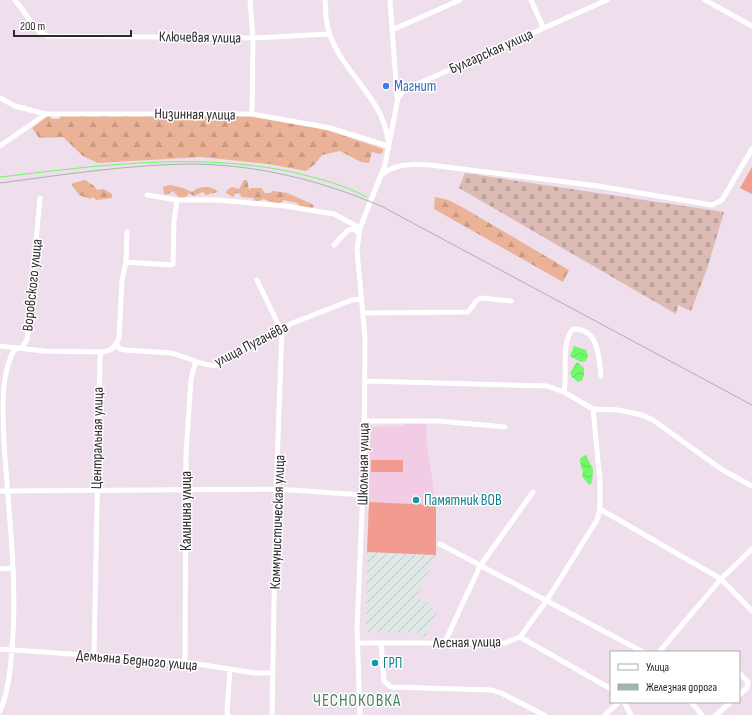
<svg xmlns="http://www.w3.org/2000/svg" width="752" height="715" viewBox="0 0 752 715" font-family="'Sofia Sans Condensed',sans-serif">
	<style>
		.industrial { fill: url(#industrial-furrows) }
		.education { fill: #f2cce4 }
		.forest { fill: url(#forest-firs) }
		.cemetery { fill: url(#cemetery-stones) }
		.pitch { fill: #f29b91 }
		.water { fill: url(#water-waves) }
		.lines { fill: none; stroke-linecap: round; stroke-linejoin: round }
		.stream { stroke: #70f968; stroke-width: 1 }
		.minor { stroke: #fff; stroke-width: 5 }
		.rail { stroke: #9fb8ad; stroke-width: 1 }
		.shop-dot { fill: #3f7fe0; stroke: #fff; stroke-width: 1.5 }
		.culture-dot { fill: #0f9aa8; stroke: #fff; stroke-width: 1.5 }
		.labels { text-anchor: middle; stroke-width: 3; stroke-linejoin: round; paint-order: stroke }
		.street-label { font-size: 15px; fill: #2c2c2c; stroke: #fff }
		.shop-label { font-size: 15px; fill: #366cbe; stroke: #fff; text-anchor: start }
		.culture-label { font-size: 15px; fill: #0d838f; stroke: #fff; text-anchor: start }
		.quarter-label { font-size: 17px; letter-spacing: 1px; fill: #488265; stroke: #fff }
	</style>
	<defs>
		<pattern id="industrial-furrows" width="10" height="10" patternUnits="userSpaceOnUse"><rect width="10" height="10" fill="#dfe7e7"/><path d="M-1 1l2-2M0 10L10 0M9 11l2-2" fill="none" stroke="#c0c6c6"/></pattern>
		<pattern id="forest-firs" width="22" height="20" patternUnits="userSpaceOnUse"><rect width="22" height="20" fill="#eab296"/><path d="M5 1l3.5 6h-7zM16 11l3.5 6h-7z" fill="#c99981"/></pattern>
		<pattern id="cemetery-stones" width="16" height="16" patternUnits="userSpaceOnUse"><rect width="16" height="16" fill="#dbbbb3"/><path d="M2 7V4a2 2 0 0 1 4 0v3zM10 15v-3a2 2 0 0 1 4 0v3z" fill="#bca19a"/></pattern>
		<pattern id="water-waves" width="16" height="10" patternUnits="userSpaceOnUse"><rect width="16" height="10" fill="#70f968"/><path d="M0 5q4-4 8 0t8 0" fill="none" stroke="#61d65a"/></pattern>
	</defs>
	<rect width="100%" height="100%" fill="#efdeeb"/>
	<path class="industrial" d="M367,552L436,555L417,596L421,600L433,605L430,611L436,614L425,637L419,633L366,632Z"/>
	<path class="education" d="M405,423L426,424L427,445L436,505L369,502L368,494L371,427L405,426Z"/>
	<path class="forest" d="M49,115L52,119H59L62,115H242L318,127L383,149V152L380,154L372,152L369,163L361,162L340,151L322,155L315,164L306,171L269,164L201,157L98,163L83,156L63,137L39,138L32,128Z
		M85,180L94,186L97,190L104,189L112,194V198L96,200L93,197L90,199L79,195L72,185L73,183Z
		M244,180H247L249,190L251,188H261L265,193H270L273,191L287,193L312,204L314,207L309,209L300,207L297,203L284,200L280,204L272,203L264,199L256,202L253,198L241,197L240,194L235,193L233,197L226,193L227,190L232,187L239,189Z
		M170,185L183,188L192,192C199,186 212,185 218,192L206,195L203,192L194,196L189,193L187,196L180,199L173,191L167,195L164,194L163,187Z
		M435,197L448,200L462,207L569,270L563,282L434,209Z"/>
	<path class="cemetery" d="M465,173L724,212L707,269L691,311L678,305L676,314L459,188Z"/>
	<path class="pitch" d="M752,167V194L740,188Z
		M371,460H403V472H371Z
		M369,502L436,505V555L367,552Z"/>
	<path class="water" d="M574,346L586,350L588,355L586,361L581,362L570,356Z
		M577,362L584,368V375L582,380L578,382L572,377L570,373Z
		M586,455L593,469L592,483L589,485L582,476L583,471L581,468L580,458Z"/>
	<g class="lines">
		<path class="stream" d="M0,177C96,166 191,152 287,171C314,177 342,184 367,197"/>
		<path class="minor" d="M15,0L39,32L48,36L253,38L330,34
			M250,0L253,38L252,114
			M325,0C326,9 325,19 328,28C338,70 383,96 388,140
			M390,0L397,97
			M531,0L543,27
			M705,0L752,26
			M392,30L460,0
			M0,98L15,106L46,114H252L330,128L388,146
			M0,146L46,114
			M383,174C396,163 414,164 430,165L598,186L712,205L722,200L752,149
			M147,195L177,200H217L285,206L334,214L360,228
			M334,245L348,230L354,229L359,233
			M126,262L171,265L173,264L174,221L177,200
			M257,280L281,330
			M364,313L468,312L477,300L481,298L511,301
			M117,345L120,349L125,350L172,353L204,364L215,366L245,347L295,322L352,300L362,299
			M0,346L44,351L101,352
			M365,381L547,386L564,392L593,409L618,410L642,415L653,420L721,469L752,486
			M564,392C568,373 560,344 573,329C599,328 599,358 601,376
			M364,421H439L505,427
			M0,491L277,489L363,495
			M600,509L721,579L752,611
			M440,544L643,652
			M0,569L12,568
			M520,637L547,600L597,520L600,509V481L593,409
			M357,643H505L520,637L611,689
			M381,643L384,681L391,687L492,690L501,693L544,715
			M444,644L480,566L533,492
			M0,649L185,662L255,673H273
			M659,652L721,579L752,549
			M94,656L100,359L101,352C112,351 116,347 119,337L122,280L126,262L127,232
			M185,662L186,454L191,379L195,364L197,362
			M739,673L748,682L747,688L739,695
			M624,702L631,715
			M691,702L702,715
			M0,711C9,690 10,670 12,648C18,580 8,510 4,442C3,411 0,376 14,350L22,347L27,340L40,198
			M228,715L227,711L230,669
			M272,715L276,493L282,328
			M360,715L357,629L364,466L365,338L357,250L360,228L385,165L398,98L404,90L607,0
			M605,715L619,702
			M716,715L731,702"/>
		<path class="rail" d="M0,183C62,175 125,165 188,164C255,164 321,180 383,207L752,405"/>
	</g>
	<circle class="shop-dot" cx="386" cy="86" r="4"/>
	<g class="culture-dot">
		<circle cx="416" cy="500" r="4"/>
		<circle cx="375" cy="663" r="4"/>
	</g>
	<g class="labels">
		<g class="street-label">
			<text transform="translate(200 37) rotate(1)" y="5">Ключевая улица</text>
			<text transform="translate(491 51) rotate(-24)" y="5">Булгарская улица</text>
			<text transform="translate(195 114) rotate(1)" y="5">Низинная улица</text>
			<text transform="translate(32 285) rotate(-84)" y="5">Воровского улица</text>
			<text transform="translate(251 344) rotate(-27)" y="5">улица Пугачёва</text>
			<text transform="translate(97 438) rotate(-89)" y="5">Центральная улица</text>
			<text transform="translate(363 464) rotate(-89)" y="5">Школьная улица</text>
			<text transform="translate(186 511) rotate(-90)" y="5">Калинина улица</text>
			<text transform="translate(277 522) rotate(-88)" y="5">Коммунистическая улица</text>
			<text transform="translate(467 642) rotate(-1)" y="5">Лесная улица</text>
			<text transform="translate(137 660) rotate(5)" y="5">Демьяна Бедного улица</text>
		</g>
		<g class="shop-label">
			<text x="394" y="91">Магнит</text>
		</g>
		<g class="culture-label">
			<text x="424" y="505">Памятник ВОВ</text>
			<text x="383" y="668">ГРП</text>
		</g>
		<g class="quarter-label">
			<text x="357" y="706">ЧЕСНОКОВКА</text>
		</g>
	</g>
	<rect x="610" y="651" width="130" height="52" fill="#ffffff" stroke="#ababab"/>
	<rect x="618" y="664" width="20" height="6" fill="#ffffff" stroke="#ababab"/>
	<text x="646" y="671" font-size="12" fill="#2c2c2c">Улица</text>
	<rect x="618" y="684" width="20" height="6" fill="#9fb8ad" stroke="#ababab"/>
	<text x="646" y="691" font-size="12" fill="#2c2c2c">Железная дорога</text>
	<path d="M14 30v6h117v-6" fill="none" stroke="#2c2c2c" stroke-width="2"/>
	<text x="20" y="30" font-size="12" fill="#2c2c2c" stroke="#ffffff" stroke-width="3" paint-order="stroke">200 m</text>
</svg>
